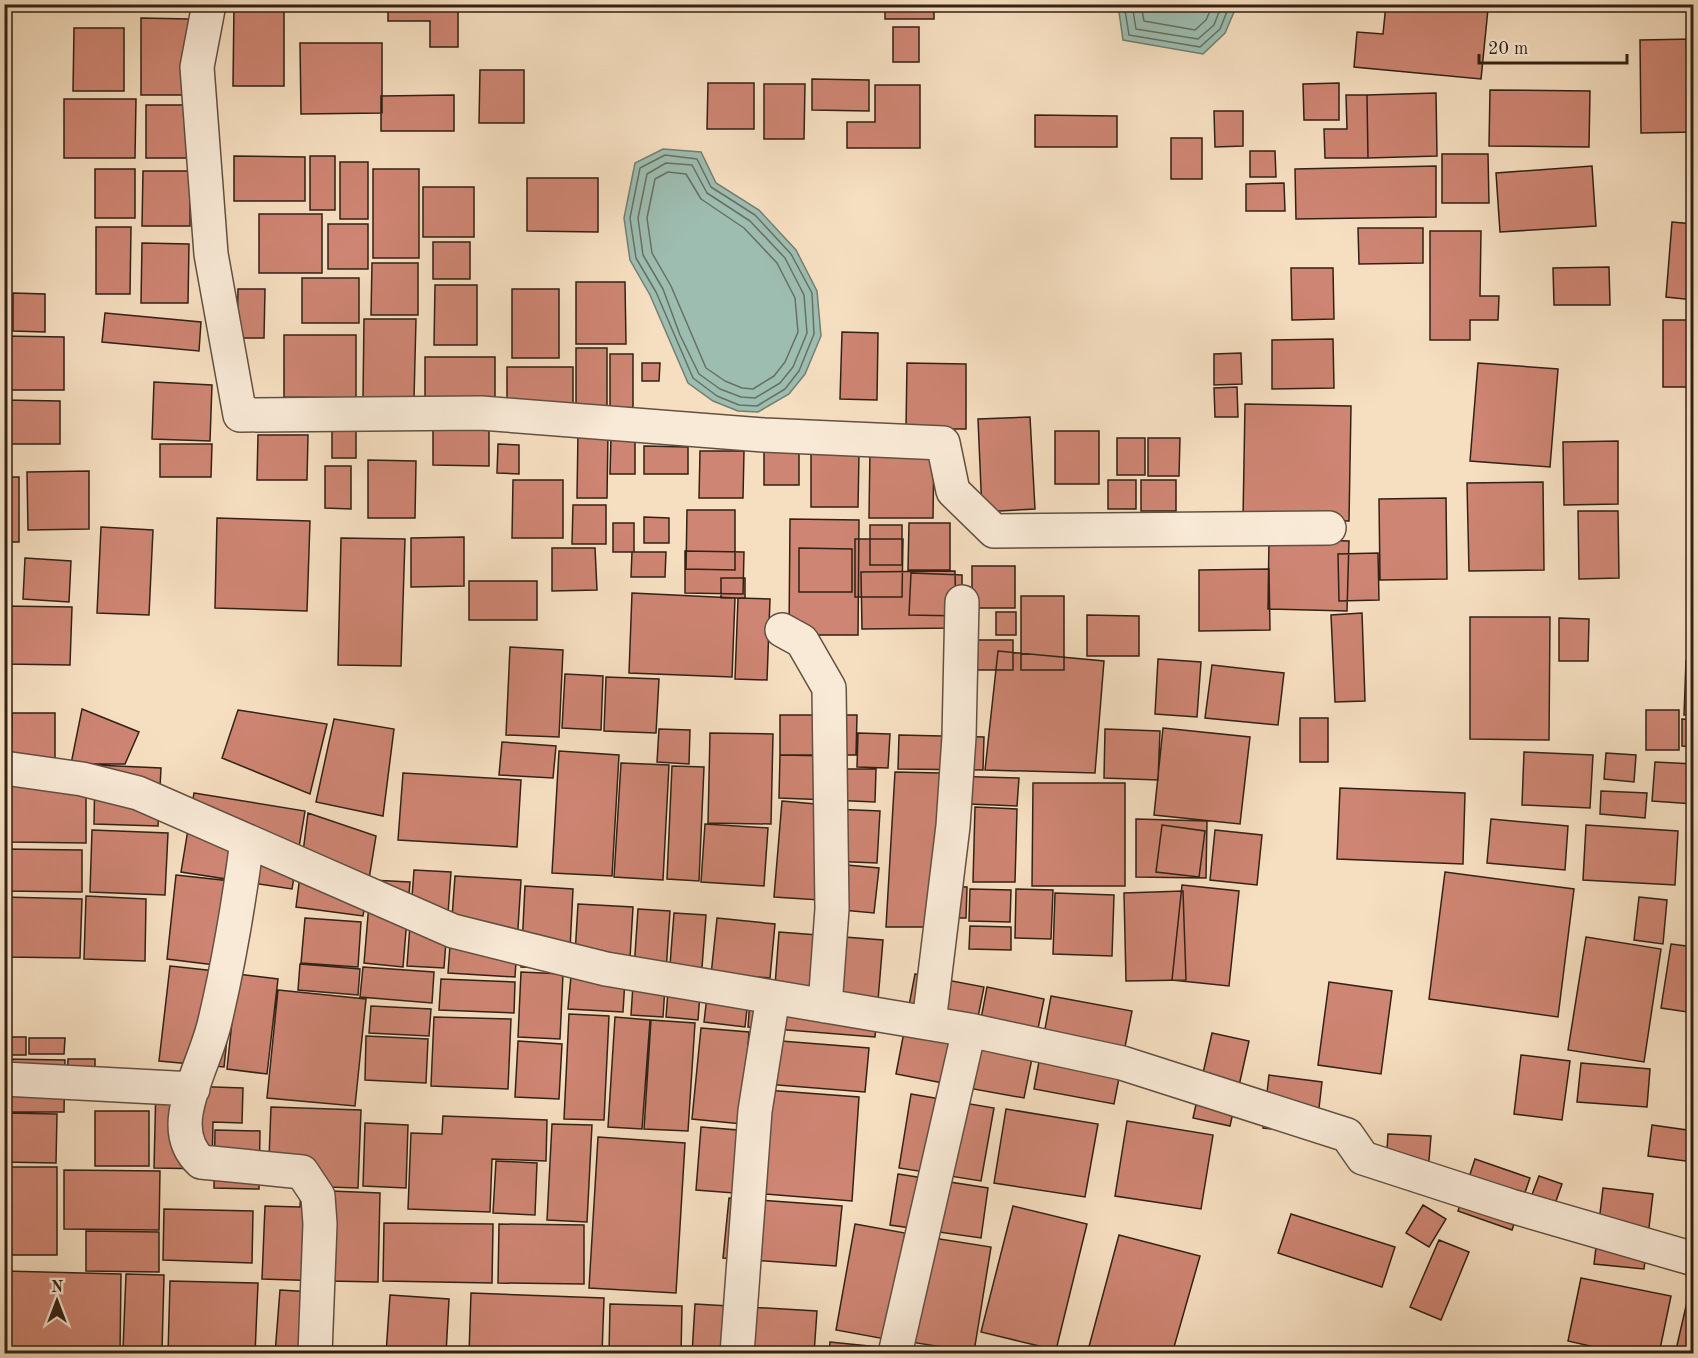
<svg xmlns="http://www.w3.org/2000/svg" width="1698" height="1358" viewBox="0 0 1698 1358" font-family="'Old Standard TT',serif">
	<style>
		.water { fill: #9dbdb1; stroke: #727f73; stroke-width: 1.5 }
		.lines { fill: none; stroke-linecap: round; stroke-linejoin: round }
		.shore { stroke: #687063; stroke-width: 1.5 }
		.building { fill: #ce8573; stroke: #322215; stroke-width: 1.5 }
		.minor-casing { stroke: #635140; stroke-width: 36 }
		.minor { stroke: #f9ead7; stroke-width: 33 }
	</style>
	<rect width="100%" height="100%" fill="#f6dfc1"/>
	<filter id="stains"><feTurbulence type="fractalNoise" baseFrequency=".00333" numOctaves="4"/><feColorMatrix values="0 0 0 0 .2 0 0 0 0 .09 0 0 0 0 .02 0 0 0 .5 -.17"/></filter>
	<radialGradient id="worn" r=".72"><stop offset=".6" stop-color="#630" stop-opacity="0"/><stop offset="1" stop-color="#630" stop-opacity=".3"/></radialGradient>
	<path class="water" d="M1118,5V4L1237,5L1225,33L1203,54L1123,40Z
		M663,149L701,152L716,183L759,210L796,250L817,291L821,336L805,374L789,394L758,412L738,411L713,401L688,383L650,295L630,260L624,218L635,163Z"/>
	<g class="lines">
		<path class="shore" d="M1124,4L1129,35L1200,47L1220,29L1230,4
			M1132,4L1136,29L1198,39L1214,25L1222,4
			M1141,4L1144,21L1195,30L1206,20L1213,4
			M665,155L697,159L711,187L755,215L791,254L812,293L814,334L799,371L785,389L757,406L739,405L717,396L693,378L656,292L636,258L630,218L640,168Z
			M666,163L692,165L707,193L750,221L785,258L804,295L807,333L793,367L780,383L755,398L741,397L720,389L699,374L680,335L663,289L643,255L638,218L647,174Z
			M668,172L686,174L701,199L744,228L777,263L795,298L798,332L785,362L774,376L753,389L742,388L725,381L706,368L671,286L652,253L647,218L655,179Z"/>
	</g>
	<path class="building" d="M234,4H284V86H233Z
		M388,4H458V47H430V21H388Z
		M885,4H934V19H885Z
		M1386,4H1436L1488,9L1481,79L1354,67L1357,32L1383,34Z
		M141,18L189,19V95H141Z
		M893,27H919V62H893Z
		M74,28H124V91H73Z
		M1694,39V132L1641,133L1640,40Z
		M300,43H382V113L301,114Z
		M480,70H524V123H479Z
		M812,79L869,80V111L812,110Z
		M708,83H754V129H707Z
		M1339,83V120H1304L1303,84Z
		M764,84H805L804,139H764Z
		M875,85H920V148H847V122H875Z
		M1490,90L1590,91L1589,147L1489,146Z
		M1436,93L1437,156L1368,158L1367,95Z
		M454,95V131H381V96Z
		M1346,95H1367L1368,158H1325L1324,129H1347Z
		M64,99H136L135,158H64Z
		M146,105H190V158H146Z
		M1214,111H1243V146L1215,147Z
		M1035,115L1117,116V147H1035Z
		M1171,138H1202V179H1171Z
		M1250,151H1275L1276,177H1250Z
		M1442,154H1488L1489,203H1442Z
		M234,156L305,157V201H234Z
		M310,156H335V210H310Z
		M340,162H368V219H340Z
		M1436,166V217L1296,219L1295,169Z
		M1592,166L1596,226L1500,232L1496,173Z
		M95,169H135V218H95Z
		M373,169H419V258H373Z
		M143,171H190V226H142Z
		M527,178H598V232L527,231Z
		M1284,183L1285,211H1246V184Z
		M423,187H474V237H423Z
		M259,214H322V273H259Z
		M1672,222L1694,224V300L1666,297Z
		M328,224H368V269H328Z
		M96,227H131L130,294H96Z
		M1358,228H1423V263L1359,264Z
		M1430,231H1481L1480,296H1499L1498,320H1470V340H1430Z
		M433,242H470V279H433Z
		M142,243L189,244L188,303H141Z
		M372,263H418V315H371Z
		M1609,267L1610,305H1554L1553,268Z
		M1291,268H1333L1334,319L1292,320Z
		M302,278H359V323H302Z
		M576,282H625L626,344H576Z
		M435,285H477V345H434Z
		M238,289H265L264,338H237Z
		M512,289H559V358H512Z
		M13,293L45,294V332L13,331Z
		M105,313L201,322L199,351L102,342Z
		M364,319H416L414,399H363Z
		M1663,320H1694V387H1663Z
		M842,332L878,333L877,400L840,399Z
		M284,335H356V398L284,397Z
		M4,336L64,337V390H4Z
		M1333,339L1334,388L1272,389V340Z
		M576,348H607V411H576Z
		M1241,353L1242,384L1214,385V354Z
		M610,354H633V410H610Z
		M425,357H495V408H425Z
		M642,363H660L659,381H642Z
		M907,363L966,364V429H906Z
		M1478,363L1558,369L1550,467L1470,461Z
		M507,367H573V406L507,405Z
		M154,382L212,385L210,441L152,439Z
		M1237,387L1238,417H1215L1214,388Z
		M4,400L60,401V444H4Z
		M1245,404L1351,406L1349,521L1243,519Z
		M1030,417L1035,509L982,512L978,419Z
		M433,422H489V466L433,465Z
		M332,431H356V458H332Z
		M578,431L608,432L607,498H577Z
		M1055,431H1099V484H1055Z
		M258,435H308L307,480H257Z
		M611,437H635V474H610Z
		M1117,438H1145V475H1117Z
		M1148,438H1180L1179,476H1148Z
		M1618,441V504L1564,505L1563,442Z
		M160,444H212L211,477H160Z
		M498,444L519,445V474L497,473Z
		M764,445L799,446V485H764Z
		M644,446L688,447V474H644Z
		M870,449H934L933,518H869Z
		M700,451H744L743,498H699Z
		M811,453H859L858,507H811Z
		M368,460L416,461L415,518H368Z
		M325,466H351V509L325,508Z
		M89,471V529L28,530L27,472Z
		M4,477H19V542H4Z
		M513,480H563V538H512Z
		M1108,480H1136V509H1108Z
		M1141,480H1176V511H1141Z
		M1543,482L1544,570L1469,571L1467,483Z
		M1446,498L1447,579L1380,580L1379,499Z
		M573,505H606V544H572Z
		M687,510H735V570L686,569Z
		M1578,511H1618L1619,578L1579,579Z
		M644,517L669,518V543H644Z
		M217,518L310,521L307,611L215,608Z
		M790,519L859,520L858,635H789Z
		M613,523H634V552H613Z
		M909,523H950V570H908Z
		M870,525H902V565H870Z
		M101,527L153,530L149,615L97,613Z
		M464,537V586L411,587V538Z
		M341,538L405,539L401,666L338,665Z
		M855,539H903L902,597H855Z
		M1269,539L1349,541L1347,611L1268,609Z
		M552,548H595L597,590L552,591Z
		M799,548L852,549V592H799Z
		M685,551L744,552L743,594L685,593Z
		M632,552H666L665,577H631Z
		M1378,553L1379,600L1339,601L1338,554Z
		M25,558L71,561L69,602L23,599Z
		M972,566H1015V608H972Z
		M1269,569L1270,630L1199,631V570Z
		M955,571L956,628L862,629L861,572Z
		M911,573L962,575V616L909,615Z
		M721,578H745V598H721Z
		M469,581H537V620H469Z
		M632,593L735,598L732,677L629,673Z
		M1021,596H1064V670H1021Z
		M738,598L770,599L767,680L735,679Z
		M4,606L72,607L70,665L4,664Z
		M996,612H1016V635H996Z
		M1362,613L1365,701L1335,702L1331,615Z
		M1087,615L1139,616V656H1087Z
		M1470,617H1550L1549,740L1470,739Z
		M1559,618L1589,619L1588,661H1559Z
		M973,640H1013V670H973Z
		M510,647L563,650L559,737L506,735Z
		M998,651L1104,661L1095,773L985,770Z
		M1158,659L1201,662L1197,717L1155,714Z
		M1686,661L1694,662V715H1684Z
		M1212,665L1284,673L1278,725L1205,718Z
		M565,674L603,676L601,730L562,728Z
		M606,677L659,679L656,733L604,731Z
		M82,709L139,732L125,764H71Z
		M238,710L327,724L310,794L222,758Z
		M1646,710H1679V750H1646Z
		M12,713H55V764H11Z
		M780,715H857L856,755H780Z
		M1300,718H1328V762H1300Z
		M334,719L394,729L383,816L316,802Z
		M1682,719L1694,720V747L1682,746Z
		M1163,728L1250,737L1240,824L1154,815Z
		M659,729L690,730L689,764L657,762Z
		M1105,729L1160,731L1158,780L1104,778Z
		M710,733L773,734L771,824L708,823Z
		M858,733L890,734L888,768L857,767Z
		M899,735L984,737L983,770L898,769Z
		M502,742L556,746L553,778L499,775Z
		M559,751L619,755L612,876L552,873Z
		M1524,752L1593,755L1590,808L1522,805Z
		M1606,753L1636,755L1634,782L1604,779Z
		M780,755L830,756L829,800L779,798Z
		M1655,762L1694,764V804L1652,801Z
		M621,763L669,765L663,880L614,877Z
		M95,765L161,768L158,826L94,824Z
		M672,766L704,767L699,881L667,879Z
		M831,769H876L875,802L830,800Z
		M895,772L940,773L935,927H886Z
		M403,773L521,780L517,847L398,840Z
		M946,776L1019,778L1017,806L945,803Z
		M10,778H86V843L10,842Z
		M1033,783H1125V886H1032Z
		M1340,788L1465,793L1463,864L1337,859Z
		M1601,791L1647,793L1645,818L1600,814Z
		M194,793L305,811L292,889L181,872Z
		M782,801L827,805L820,900L774,897Z
		M975,807L1017,809L1015,882H973Z
		M831,809L880,811L877,863L829,861Z
		M308,813L376,836L363,916L296,907Z
		M1136,819L1207,821L1206,878L1136,877Z
		M1491,819L1568,826L1565,870L1487,863Z
		M705,824L768,828L764,886L701,882Z
		M1162,825L1205,831L1199,877L1156,872Z
		M1586,825L1678,831L1675,885L1583,880Z
		M92,830L168,833L165,895L90,892Z
		M1215,830L1262,835L1257,885L1210,880Z
		M4,849L82,850V892L4,891Z
		M825,863L879,868L874,913L821,908Z
		M1688,863H1694V896L1688,895Z
		M414,870L451,872L444,968L407,966Z
		M1445,872L1574,889L1558,1017L1429,999Z
		M176,875L240,882L231,967L167,959Z
		M455,876L521,880L515,977L448,973Z
		M371,880L410,882L403,967L364,963Z
		M1182,885L1239,891L1229,986L1172,980Z
		M525,886L573,889L569,969L521,967Z
		M939,886L967,887L966,918H938Z
		M970,889L1011,890L1010,922L969,921Z
		M1016,889L1053,890L1051,939L1015,938Z
		M1183,891L1186,980L1126,981L1124,893Z
		M1055,893L1114,895L1112,956L1053,954Z
		M86,896L146,899L145,961L84,959Z
		M4,897L82,899L80,958L4,957Z
		M1639,897L1667,900L1663,944L1634,940Z
		M578,904L633,907L629,975L574,972Z
		M638,909L670,911L663,1017L631,1015Z
		M674,913L706,915L698,1020L666,1017Z
		M305,918L361,922L358,967L301,963Z
		M717,918L775,924L770,978L745,976L743,997L709,994Z
		M970,926L1011,927V950L969,949Z
		M779,932L883,940L875,1037L748,1027L751,985L775,986Z
		M1586,937L1661,949L1644,1062L1568,1050Z
		M1671,944L1694,947V1013L1661,1008Z
		M300,964L360,969L358,995L298,990Z
		M170,966L234,973L224,1067L159,1061Z
		M363,967L434,972L432,1003L360,997Z
		M521,972L563,974L560,1039L518,1037Z
		M237,974L278,979L267,1074L227,1069Z
		M915,974L984,987L964,1087L896,1074Z
		M571,976L625,979L623,1012L568,1009Z
		M441,979L515,982L514,1013L439,1010Z
		M1329,982L1392,991L1381,1074L1318,1065Z
		M987,987L1044,999L1024,1098L968,1088Z
		M278,990L366,999L355,1106L267,1098Z
		M707,996L748,1000L745,1027L704,1022Z
		M1051,996L1132,1011L1114,1104L1034,1089Z
		M371,1006L431,1009L429,1036L369,1033Z
		M569,1014L609,1016L604,1120L564,1119Z
		M434,1017L511,1019L508,1089L431,1086Z
		M615,1017L650,1020L642,1129L608,1127Z
		M651,1020L695,1023L688,1131L644,1129Z
		M701,1028L749,1032L742,1124L692,1119Z
		M1212,1033L1249,1041L1230,1126L1193,1118Z
		M366,1036L428,1039L426,1083L365,1080Z
		M4,1037H26V1055H4Z
		M29,1038H65L64,1054H29Z
		M756,1039L869,1048L865,1092L752,1083Z
		M518,1041L562,1044L559,1099L515,1097Z
		M1521,1055L1570,1061L1562,1120L1514,1114Z
		M4,1059L65,1060L64,1112H4Z
		M68,1059H95V1090H67Z
		M1581,1063L1650,1069L1647,1107L1577,1102Z
		M1269,1075L1322,1082L1316,1134L1263,1128Z
		M156,1085L243,1088L242,1123L213,1122L212,1169L154,1168Z
		M751,1089L859,1097L852,1201L742,1192Z
		M911,1094L994,1108L981,1181L899,1168Z
		M271,1107L361,1110L358,1188L268,1185Z
		M1006,1109L1098,1124L1085,1197L994,1183Z
		M95,1111H149V1166H95Z
		M4,1113L57,1114L56,1163L4,1162Z
		M443,1116L547,1120L546,1161L492,1159L490,1212L408,1209L411,1133L442,1134Z
		M1127,1121L1213,1135L1201,1209L1115,1196Z
		M365,1123L408,1125L406,1188L363,1186Z
		M552,1124L592,1125L587,1222L547,1220Z
		M1652,1125L1694,1131L1693,1162L1648,1156Z
		M701,1127L738,1130L734,1193L696,1190Z
		M215,1130L260,1131L259,1189L214,1188Z
		M1388,1134L1431,1136L1427,1184L1385,1181Z
		M598,1137L685,1143L676,1293L589,1288Z
		M1475,1159L1530,1178L1512,1230L1458,1211Z
		M496,1161L537,1163L535,1215L493,1213Z
		M4,1167H57V1255H4Z
		M64,1170L160,1171L159,1230L64,1229Z
		M898,1174L988,1188L981,1238L890,1225Z
		M1539,1176L1562,1184L1548,1224L1524,1216Z
		M301,1188L325,1281L262,1279L265,1206L300,1207Z
		M1603,1188L1653,1194L1644,1269L1594,1264Z
		M331,1191L380,1193L378,1282L329,1281Z
		M729,1198L842,1206L836,1266L723,1258Z
		M1423,1205L1446,1219L1429,1247L1406,1233Z
		M1013,1206L1087,1224L1056,1350L981,1332Z
		M164,1209L253,1211L252,1263L163,1260Z
		M1291,1214L1395,1247L1382,1287L1278,1253Z
		M384,1223L493,1224L492,1283L383,1281Z
		M499,1224L584,1225V1284L498,1283Z
		M855,1224L905,1233L885,1339L836,1330Z
		M86,1231L159,1232V1272L86,1271Z
		M908,1234L991,1247L974,1352L891,1339Z
		M1119,1235L1200,1256L1172,1354H1087Z
		M1439,1240L1469,1252L1441,1320L1410,1307Z
		M4,1271L121,1274L120,1354H4Z
		M126,1274L164,1275L162,1351L123,1350Z
		M1581,1278L1671,1296L1659,1354H1625L1568,1341Z
		M170,1281L258,1283L255,1354H168Z
		M280,1290L328,1293L323,1354H275Z
		M471,1293L604,1298L602,1354H469Z
		M390,1295L449,1299L446,1354H386Z
		M1687,1302L1694,1304V1354H1675Z
		M610,1304L682,1306L681,1354H609Z
		M695,1304L817,1311L814,1354H692Z
		M830,1342L908,1350L907,1354H829Z"/>
	<g class="lines">
		<g class="minor-casing">
			<path id="minor" d="M209,4L197,67L211,254L240,415L481,413L764,435L943,443L953,491L994,531L1329,528
				M782,630L802,641L829,688L832,909L825,1006
				M4,768L82,779L138,793L453,931L606,969L969,1030L1122,1063L1347,1135L1363,1158L1511,1206L1694,1259
				M247,841C239,902 229,962 215,1021C208,1052 191,1082 186,1113C183,1132 187,1149 201,1162L302,1172L318,1196L320,1224L315,1354
				M929,1023L953,826L959,737L962,602
				M4,1079L193,1089
				M737,1354L755,1111L773,997
				M895,1354L969,1030"/>
		</g>
		<use href="#minor" class="minor"/>
	</g>
	<rect width="1698" height="1358" fill="none" stroke="#f6dfc1" stroke-width="24"/>
	<rect x="6" y="6" width="1686" height="1346" fill="none" stroke="#322215" stroke-width="3"/>
	<rect x="12" y="12" width="1674" height="1334" fill="none" stroke="#322215" stroke-width="1.5"/>
	<g transform="translate(57 1301)" stroke="#f9ead7" stroke-width="4.5" paint-order="stroke">
	<path d="M0-4.5L10 22L0 15L-10 22Z" fill="#322215"/>
	<text y="-9" font-size="16" font-weight="bold" text-anchor="middle" fill="#322215">N</text>
	</g>
	<path d="M1479 54v9h148v-9" fill="none" stroke="#322215" stroke-width="3"/>
	<text x="1488" y="54" font-size="18" fill="#322215" stroke="#f9ead7" stroke-width="4.5" paint-order="stroke">20 m</text>
	<rect width="100%" height="100%" filter="url(#stains)"/>
	<rect width="100%" height="100%" fill="url(#worn)"/>
</svg>
